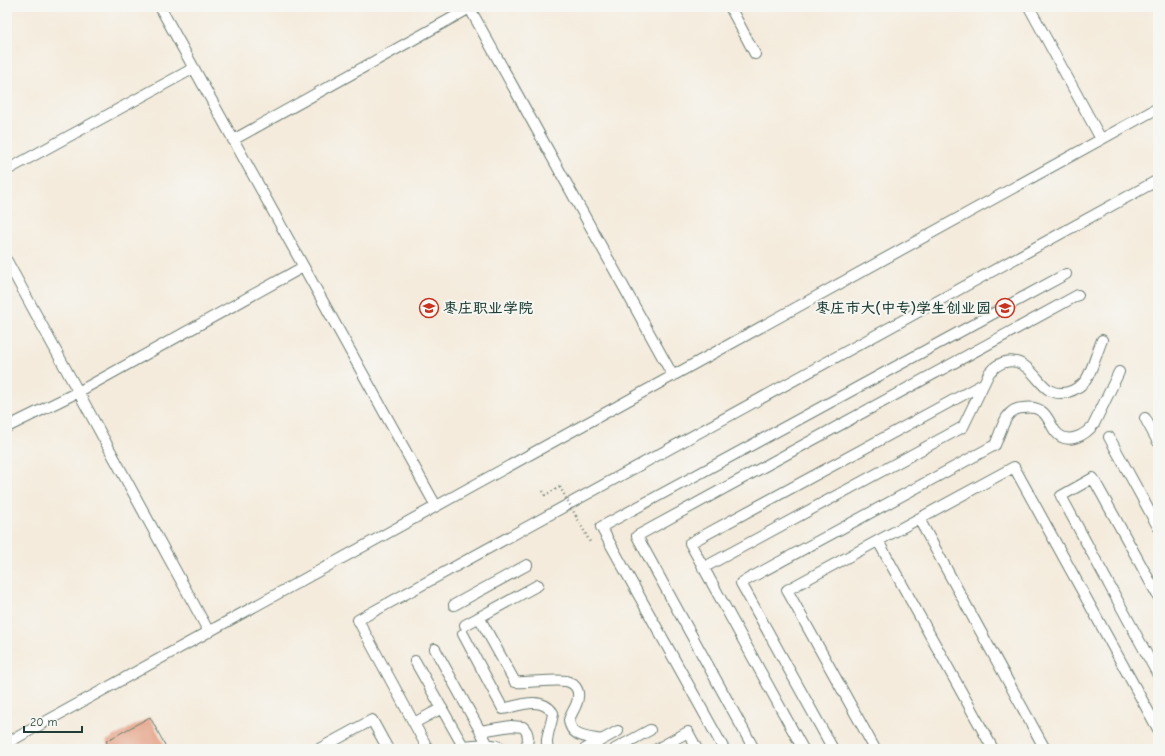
<svg xmlns="http://www.w3.org/2000/svg" width="1165" height="756" viewBox="0 0 1165 756" font-family="'Comic Neue','LXGW WenKai TC',sans-serif">
	<style>
		.building { fill: #e39b7e }
		.lines { fill: none; stroke-linecap: round; stroke-linejoin: round }
		.lane-casing { stroke: #6a7a6f; stroke-width: 12 }
		.path { stroke: #6a7a6f; stroke-width: 2.5; stroke-dasharray: 1 3; stroke-linecap: butt }
		.lane { stroke: #fff; stroke-width: 10 }
		.path-bridge { stroke: #6a7a6f; stroke-width: 2.5; stroke-dasharray: 1 3; stroke-linecap: butt }
		.labels { text-anchor: middle; stroke-width: 4; stroke-linejoin: round; paint-order: stroke }
		.poi-label { font-size: 15px; font-weight: bold; fill: #1f3d34; stroke: #f6f6f2; text-anchor: start }
	</style>
	<rect width="100%" height="100%" fill="#f6f6f2"/>
	<filter id="ink" filterUnits="userSpaceOnUse"><feTurbulence type="fractalNoise" baseFrequency=".025" numOctaves="2"/><feDisplacementMap in="SourceGraphic" scale="8" xChannelSelector="R" yChannelSelector="G"/><feConvolveMatrix kernelMatrix="1 2 1 2 8 2 1 2 1" color-interpolation-filters="sRGB"/></filter>
	<filter id="wash" filterUnits="userSpaceOnUse"><feTurbulence type="fractalNoise" baseFrequency=".012" numOctaves="4" result="noise"/><feDisplacementMap in="SourceGraphic" scale="16" xChannelSelector="R" yChannelSelector="G"/><feGaussianBlur stdDeviation="0.9" result="paint"/><feColorMatrix in="noise" values="0 0 0 0 0 0 0 0 0 0 0 0 0 0 0 0 0 1.4 0 .05"/><feComposite in="paint" operator="in"/></filter>
	<g filter="url(#wash)">
		<rect width="100%" height="100%" fill="#f4ebdc"/>
		<g id="blocks">
			<path class="building" d="M150,717L167,749H110L106,741Z"/>
		</g>
	</g>
	<g filter="url(#ink)">
		<use href="#blocks" fill-opacity="0" stroke="#6a7a6f" stroke-width="1"/>
		<g class="lines">
			<g class="lane-casing">
				<path id="lane" d="M160,7L436,506
					M469,7L673,376
					M730,7L755,54
					M1029,7L1101,139
					M233,140L470,8
					M7,170L194,68
					M7,261L209,632
					M1145,418L1158,442
					M7,427L78,392L303,267
					M1109,437L1158,527
					M919,519L1045,749
					M878,541L993,749
					M703,568L963,427L989,373C999,361 1013,357 1026,367C1041,378 1045,398 1068,392C1075,390 1082,385 1086,380C1093,368 1097,352 1102,340
					M1158,596L1093,478L1061,496L1158,675
					M454,605L527,565
					M479,617L515,682C531,683 552,679 566,681C574,683 579,689 578,697C578,705 571,713 569,720C571,738 588,737 602,740
					M465,625L538,585
					M463,634L503,709C520,705 542,696 553,713C552,725 544,738 548,749
					M435,649L488,745
					M415,661L463,746C476,745 492,742 504,749
					M414,723L442,708
					M480,731L511,726L523,727C530,734 528,740 526,749
					M7,743L1158,108
					M319,749L372,720L388,749
					M428,749L358,620L1158,180
					M585,749L618,731
					M615,749L650,730
					M657,749L688,732L697,749
					M724,749L601,527L1066,274
					M754,749L637,536L1078,295
					M803,749L690,543L983,384
					M833,749L741,583L995,445C999,436 1002,425 1007,417C1011,411 1016,408 1023,408C1029,407 1036,407 1041,411C1048,415 1050,424 1055,431C1066,446 1085,436 1094,424L1119,372
					M875,749L787,590L1014,467L1158,729"/>
			</g>
			<path class="path" d="M543,491L545,495L560,487
				M576,516L591,544"/>
			<use href="#lane" class="lane"/>
			<path class="path-bridge" d="M560,487L576,516"/>
		</g>
	</g>
	<defs>
		<g id="university-ring" transform="scale(1)"><circle r="9.5" fill="#f6f6f2" stroke="#c8321e" stroke-width="1.5"/><path d="M0-5L7-2L0 1L-7-2ZM-4 1L0 2.5L4 1V4Q0 6-4 4Z" fill="#c8321e"/></g>
		<g id="school-ring" transform="scale(1)"><circle r="9.5" fill="#f6f6f2" stroke="#c8321e" stroke-width="1.5"/><path d="M0-5L7-2L0 1L-7-2ZM-4 1L0 2.5L4 1V4Q0 6-4 4Z" fill="#c8321e"/></g>
	</defs>
	<g fill-rule="evenodd">
		<use href="#university-ring" x="429" y="308"/>
		<use href="#school-ring" x="1005" y="308"/>
	</g>
	<g class="labels">
		<g class="poi-label">
			<text x="443" y="313">枣庄职业学院</text>
			<text x="991" y="313" text-anchor="end">枣庄市大(中专)学生创业园</text>
		</g>
	</g>
	<rect width="1165" height="756" fill="none" stroke="#f6f6f2" stroke-width="24"/>
	<path d="M24 726v6h58v-6" fill="none" stroke="#1f3d34" stroke-width="2"/>
	<text x="30" y="726" font-size="12" fill="#1f3d34" stroke="#f6f6f2" stroke-width="3" paint-order="stroke">20 m</text>
</svg>
